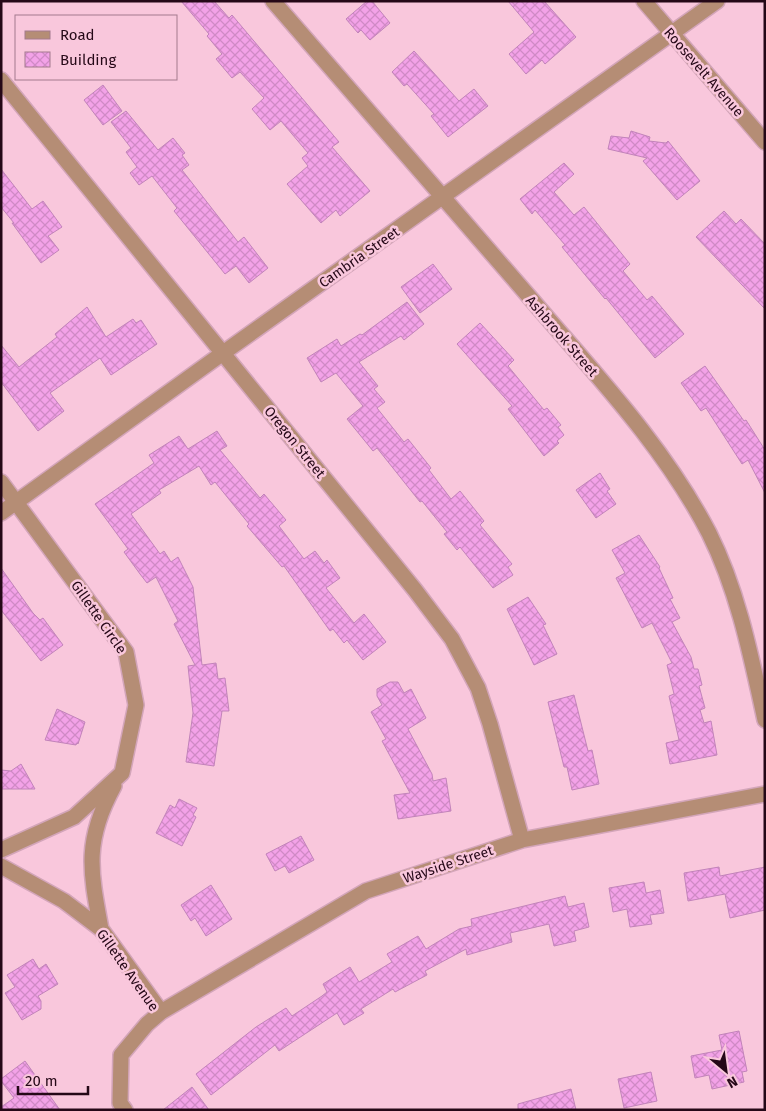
<svg xmlns="http://www.w3.org/2000/svg" width="766" height="1111" viewBox="0 0 766 1111" font-family="'Fira Sans',sans-serif">
	<style>
		.building { fill: url(#building-cross-hatch); stroke: #c283ba }
		.lines { fill: none; stroke-linecap: round; stroke-linejoin: round }
		.minor-casing { stroke: #d3a5b9; stroke-width: 18 }
		.minor { stroke: #b58d75; stroke-width: 15 }
		.labels { text-anchor: middle; stroke-width: 5; stroke-linejoin: round; paint-order: stroke }
		.street-label { font-size: 14px; fill: #250817; stroke: #f9c7dc }
	</style>
	<defs>
		<pattern id="building-cross-hatch" width="8" height="8" patternUnits="userSpaceOnUse" patternTransform="scale(1.25)"><rect width="8" height="8" fill="#f3a2e8"/><path d="M0 0l8 8M0 8l8-8" fill="none" stroke="#d08ac6"/></pattern>
	</defs>
	<rect width="100%" height="100%" fill="#f9c7dc"/>
	<path class="building" d="M181,1H214L229,18L232,15L339,142L332,147L370,191L340,216L336,210L321,223L287,184L308,166L302,158L308,153L281,121L270,130L252,109L264,98L240,72L232,78L216,59L222,54L207,36L209,34Z
		M367,1H372L390,23L370,40L361,30L358,33L346,19Z
		M508,1H544L576,37L545,64L542,60L526,74L509,54L534,32Z
		M414,51L459,101L474,89L488,106L448,137L431,116L434,114L407,84L404,86L392,72Z
		M103,85L122,111L103,125L84,100Z
		M126,111L158,150L173,138L185,153L182,155L189,165L182,170L238,242L244,237L268,268L249,283L236,266L225,274L174,211L177,208L152,176L139,185L130,173L137,167L126,152L131,148L111,122Z
		M631,131L650,137L649,141L666,143L668,141L700,181L677,200L643,161L647,158L608,149L611,136L629,138Z
		M564,163L574,174L554,192L574,215L584,207L630,264L623,271L647,300L652,296L684,334L655,358L606,298L605,299L562,247L565,245L535,210L532,214L520,199Z
		M1,169L32,209L43,201L62,227L48,236L59,250L41,263L12,223H14L1,207Z
		M724,211L736,224L741,219L765,244V309L696,237Z
		M433,264L452,289L420,313L401,287Z
		M407,302L424,324L404,340L401,336L359,362L378,386L374,389L385,402L377,408L404,442L408,439L431,468L429,470L451,499L460,491L484,521L480,525L512,564L508,567L513,575L493,588L460,547L457,550L444,534L447,532L422,501L420,502L377,448L373,451L347,419L363,406L336,373L321,382L307,358L337,339L341,346L360,334L362,335Z
		M87,307L106,337L133,319L136,323L141,320L157,344L111,375L100,358L50,393L64,411L38,431L1,382V345L19,367L57,337L55,334Z
		M480,323L514,360L508,366L544,410L547,408L561,425L558,427L564,435L557,441L559,443L544,456L508,409L512,406L457,344Z
		M705,366L744,421L746,420L765,450V493L748,460L742,464L706,408L701,411L681,383Z
		M217,431L227,446L220,450L260,498L264,494L286,520L279,526L304,559L315,551L324,563L327,560L340,578L326,588L354,623L364,614L386,642L363,660L347,640L344,643L333,629L330,631L284,566L282,567L247,526L249,524L215,482L211,485L199,466L159,490L161,493L131,514L160,554L164,551L171,562L178,557L193,587L202,665L216,663L218,679L225,678L229,711H222L214,766L186,762L193,713L188,666L195,665L174,624L178,621L156,577L147,583L140,574L124,552L128,549L95,504L154,463L149,455L179,436L188,449Z
		M600,473L610,489L607,491L616,504L596,518L576,490Z
		M639,535L660,567L659,568L673,598L670,599L680,618L672,622L691,657L694,669H698L702,685L699,686L705,708L700,710L704,723L711,721L717,755L670,764L666,743L679,740L669,696L674,694L667,665L672,663L652,623L642,628L616,578L625,573L612,550Z
		M1,568L33,613L40,620L43,618L63,645L41,661L1,610Z
		M528,597L546,624L543,625L557,654L534,665L507,609Z
		M390,682H398L404,693L411,689L426,718L408,729L432,774L433,781L446,778L451,811L398,819L394,795L410,793L382,741L386,739L371,712L382,705L377,696V689Z
		M574,695L588,751L592,750L599,784L572,790L567,767H564L548,702Z
		M57,709L85,722L78,744L77,743L76,745L45,740Z
		M21,764L35,789H1V770L11,771Z
		M179,799L197,808L193,815L196,817L182,846L156,833L170,805L175,808Z
		M301,836L314,860L289,873L285,866L275,871L266,854Z
		M719,867L720,876L765,867V910L730,918L725,894L688,901L684,873Z
		M644,882L646,893L660,890L664,913L650,915L652,924L630,927L627,909L613,912L609,888Z
		M211,885L232,919L206,936L195,918L191,921L181,905Z
		M565,896L568,907L584,903L589,927L574,931L576,941L554,946L549,924L510,933L512,942L467,955L466,949L425,971L427,975L395,992L393,989L361,1009L364,1013L344,1025L337,1013L279,1051L275,1045L211,1095L196,1074L256,1027L286,1008L292,1016L322,996L327,992L323,984L350,967L359,982L392,962L387,954L418,936L426,949L459,929L472,926L471,919Z
		M33,959L39,969L46,964L58,984L38,996L41,1001V1009L22,1020L5,993L15,987L7,975Z
		M739,1031L747,1071L742,1072L744,1082L712,1089L709,1075L695,1078L691,1056L722,1050L719,1035Z
		M25,1061L60,1110H1V1107L14,1098L1,1081V1079Z
		M651,1072L657,1101L624,1108L618,1079Z
		M192,1087L209,1110H163Z
		M571,1089L576,1110H518V1104Z"/>
	<g class="lines">
		<g class="minor-casing">
			<path id="minor" d="M273,1C359,101 446,200 532,300C595,374 664,446 709,533C738,591 751,656 765,720
				M644,1L765,142
				M1,80L415,590L452,639L478,688L490,724L522,840
				M1,482L126,652L136,705L122,773L74,817L1,850
				M1,513L223,353L717,1
				M1,866L64,901L101,929L161,1012L147,1024L121,1055L120,1103L125,1110
				M101,929C90,870 84,841 114,786
				M161,1012L366,891L522,840L765,794"/>
		</g>
		<use href="#minor" class="minor"/>
	</g>
	<g class="labels">
		<g class="street-label">
			<text transform="translate(704 72) rotate(49)" y="5">Roosevelt Avenue</text>
			<text transform="translate(359 257) rotate(-35)" y="5">Cambria Street</text>
			<text transform="translate(562 336) rotate(49)" y="5">Ashbrook Street</text>
			<text transform="translate(295 442) rotate(51)" y="5">Oregon Street</text>
			<text transform="translate(99 617) rotate(55)" y="5">Gillette Circle</text>
			<text transform="translate(448 864) rotate(-18)" y="5">Wayside Street</text>
			<text transform="translate(128 970) rotate(55)" y="5">Gillette Avenue</text>
		</g>
	</g>
	<rect width="766" height="1111" fill="none" stroke="#250817" stroke-width="5"/>
	<rect x="15" y="15" width="162" height="65" fill="#f9c7dc" stroke="#a47b8d"/>
	<rect x="25" y="31" width="25" height="8" fill="#b58d75" stroke="#a47b8d"/>
	<text x="60" y="40" font-size="15" fill="#250817">Road</text>
	<rect x="25" y="52" width="25" height="15" fill="url(#building-cross-hatch)" stroke="#a47b8d"/>
	<text x="60" y="65" font-size="15" fill="#250817">Building</text>
	<g transform="translate(726 1071) rotate(151)" stroke="#f9c7dc" stroke-width="4" paint-order="stroke">
	<path d="M0-4L9 19L0 12L-9 19Z" fill="#250817"/>
	<text y="-8" font-size="14" font-weight="bold" text-anchor="middle" fill="#250817">N</text>
	</g>
	<path d="M18 1086v8h70v-8" fill="none" stroke="#250817" stroke-width="2.5"/>
	<text x="25" y="1086" font-size="15" fill="#250817" stroke="#f9c7dc" stroke-width="4" paint-order="stroke">20 m</text>
</svg>
